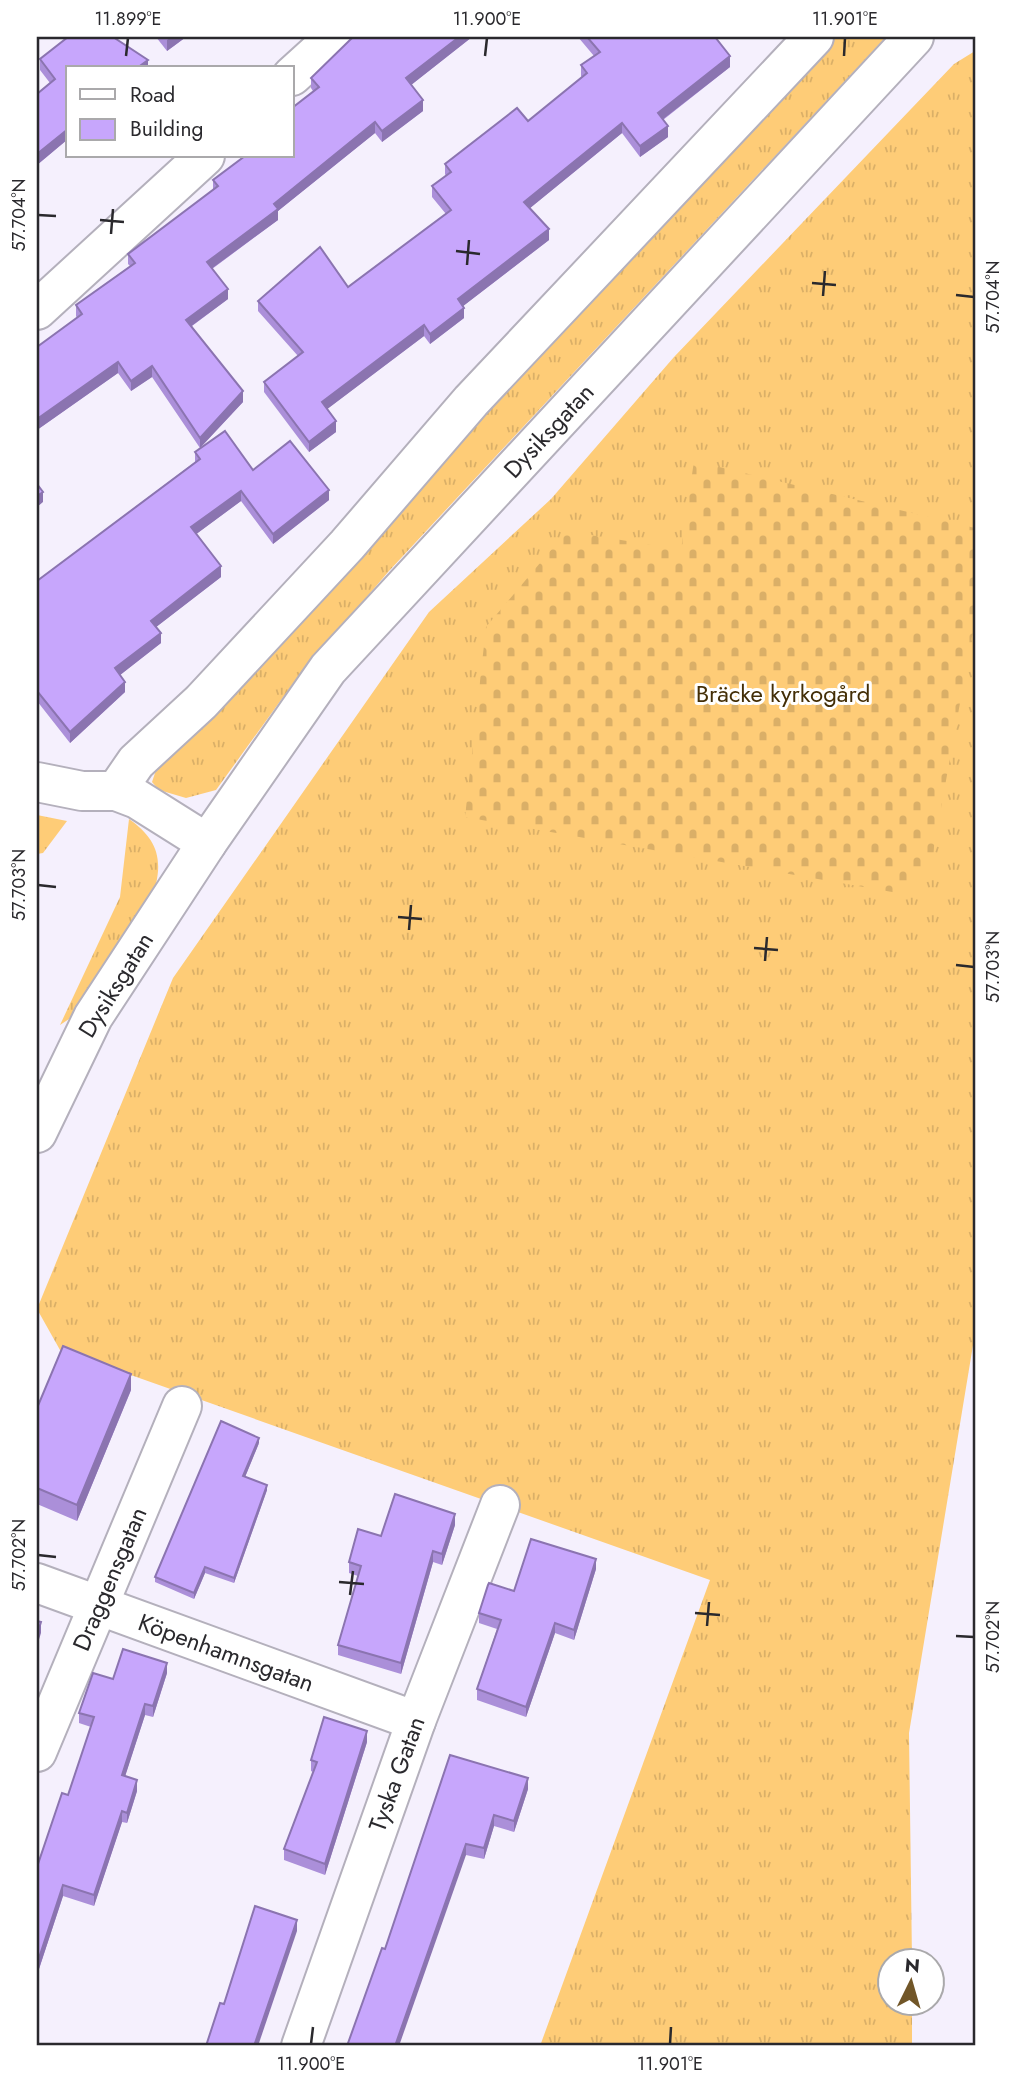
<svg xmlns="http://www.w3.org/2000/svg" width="1012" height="2083" font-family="Jost,sans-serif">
	<defs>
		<pattern id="grass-tufts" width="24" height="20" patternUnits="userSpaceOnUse" patternTransform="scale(1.75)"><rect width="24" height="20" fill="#fecc77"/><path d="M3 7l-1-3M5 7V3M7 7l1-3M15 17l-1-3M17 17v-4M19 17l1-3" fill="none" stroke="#daaf67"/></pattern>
		<pattern id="cemetery-stones" width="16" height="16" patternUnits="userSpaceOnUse" patternTransform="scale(1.75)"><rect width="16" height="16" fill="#fecc77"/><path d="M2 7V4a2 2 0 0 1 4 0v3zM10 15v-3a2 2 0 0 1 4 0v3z" fill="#daaf67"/></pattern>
	</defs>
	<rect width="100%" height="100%" fill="#f5f0fd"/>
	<!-- grass -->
	<g fill="url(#grass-tufts)">
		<path d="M 833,37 L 886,37 L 389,571 L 294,682 L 216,790 L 186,798 L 159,790 L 152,782 L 157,767 Z"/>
		<path d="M 975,51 L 975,1333 L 909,1733 L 912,1960 L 890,1960 L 890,2002 L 912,2003 L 912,2046 L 540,2046 L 710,1580 L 60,1350 L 37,1309 L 173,978 L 429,612 L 551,499 L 674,357 L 954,64 Z"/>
		<path d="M 37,815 L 67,821 L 43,853 L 37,854 Z"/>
		<path d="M 129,819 C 153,836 163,854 156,884 L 69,1019 L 60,1025 L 120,897 Z"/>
	</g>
	<!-- cemetery -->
	<path fill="url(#cemetery-stones)" d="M 694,461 L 975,528 L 975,620 L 930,869 L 898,893 L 465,817 L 486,627 L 567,531 L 681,550 Z"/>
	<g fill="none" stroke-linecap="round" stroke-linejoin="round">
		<!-- minor casing -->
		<g stroke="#b4b0bc" stroke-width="42">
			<g id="minor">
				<path d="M 292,76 L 335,37"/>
				<path d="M 37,310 L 205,156"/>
				<path d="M 37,782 L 82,791 L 116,791 L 137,799 L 207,843"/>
				<path d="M 116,791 L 136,762 L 201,702 L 347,545 L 471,401 L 814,37"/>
				<path d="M 37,1133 L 93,1017 L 207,843 L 328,669 L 914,37"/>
				<path d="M 37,1583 L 416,1721"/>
				<path d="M 37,1752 L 182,1406"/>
				<path d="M 301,2046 L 416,1721 L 500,1505"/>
			</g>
		</g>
		<!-- minor -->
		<use href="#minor" stroke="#fff" stroke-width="38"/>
	</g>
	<!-- wall -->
	<g fill="#ab8fd9">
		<path d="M 156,37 L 186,37 L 167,51 Z"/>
		<path d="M 353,37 L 472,37 L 411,85 L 423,111 L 382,142 L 375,133 L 278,211 L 278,220 L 212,269 L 228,299 L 192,326 L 243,402 L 200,448 L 152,377 L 131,391 L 118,373 L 37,430 L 37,347 L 77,318 L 76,316 L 76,305 L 130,266 L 128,264 L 128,254 L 213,190 L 213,180 L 292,156 L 313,91 L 311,88 L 311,78 Z"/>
		<path d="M 578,37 L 715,37 L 730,67 L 663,120 L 668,137 L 640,157 L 622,133 L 530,208 L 549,240 L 463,306 L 464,318 L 430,344 L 424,336 L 327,409 L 336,432 L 309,452 L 264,392 L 264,382 L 298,356 L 258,311 L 258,301 L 348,287 L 446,214 L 432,197 L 432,186 L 446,176 L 445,174 L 445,164 L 528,121 L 582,77 L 581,76 L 581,65 L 594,56 Z"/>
		<path d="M 40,59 L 148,68 L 68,68 L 68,139 L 37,165 L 37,94 L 50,83 L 40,70 Z"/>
		<path d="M 195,452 L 253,470 L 329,500 L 273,544 L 241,501 L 196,534 L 221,577 L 156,627 L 161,643 L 120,675 L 125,692 L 70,743 L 37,701 L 37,581 L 195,462 Z"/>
		<path d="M 131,1390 L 77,1521 L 37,1504 L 37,1408 Z"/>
		<path d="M 259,1443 L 245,1477 L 267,1490 L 234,1583 L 205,1573 L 194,1599 L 155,1582 L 155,1577 Z"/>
		<path d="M 455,1525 L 442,1565 L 433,1562 L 401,1674 L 338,1655 L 338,1645 L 358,1576 L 349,1573 L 349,1562 L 381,1536 Z"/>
		<path d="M 596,1569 L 574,1640 L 555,1633 L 526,1717 L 477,1700 L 477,1689 L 497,1629 L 479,1623 L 479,1613 L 514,1591 Z"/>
		<path d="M 167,1673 L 153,1717 L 145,1715 L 125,1776 L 137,1791 L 127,1823 L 122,1822 L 94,1906 L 63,1896 L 37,1975 L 68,1795 L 91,1727 L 79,1723 L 79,1713 L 113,1679 Z"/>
		<path d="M 367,1742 L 325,1875 L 284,1860 L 284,1849 L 313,1772 L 311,1771 L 311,1760 Z"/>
		<path d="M 450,1755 L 528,1789 L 514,1832 L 494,1826 L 484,1859 L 466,1855 L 385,1949 Z"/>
	</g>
	<!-- shaded-wall -->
	<g fill="#8b74b0">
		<path d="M 172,37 L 186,37 L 167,51 L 167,40 Z"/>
		<path d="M 459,37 L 472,37 L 406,89 L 406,78 Z"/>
		<path d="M 730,56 L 730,67 L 658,123 L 658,113 Z"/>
		<path d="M 148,60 L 148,68 L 137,68 Z"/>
		<path d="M 423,100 L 423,111 L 382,142 L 382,131 Z"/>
		<path d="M 375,122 L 375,133 L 278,211 L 278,220 L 207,272 L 207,262 L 274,204 Z"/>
		<path d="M 622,123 L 622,133 L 524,213 L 524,202 Z"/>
		<path d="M 668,126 L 668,137 L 640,157 L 640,146 Z"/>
		<path d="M 68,129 L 68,139 L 37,165 L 37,154 Z"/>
		<path d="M 549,229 L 549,240 L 458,310 L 458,299 Z"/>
		<path d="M 228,289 L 228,299 L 186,330 L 186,320 Z"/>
		<path d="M 464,308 L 464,318 L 430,344 L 430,334 Z"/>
		<path d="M 424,325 L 424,336 L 322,413 L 322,402 Z"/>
		<path d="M 118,362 L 118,373 L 37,430 L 37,419 Z"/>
		<path d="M 152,366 L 152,377 L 131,391 L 131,381 Z"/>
		<path d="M 243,391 L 243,402 L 200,448 L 200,438 Z"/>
		<path d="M 336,421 L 336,432 L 309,452 L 309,442 Z"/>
		<path d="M 329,490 L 329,500 L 273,544 L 273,534 Z"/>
		<path d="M 241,491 L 241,501 L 191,538 L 191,527 Z"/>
		<path d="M 43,492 L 43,502 L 37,507 L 37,496 Z"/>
		<path d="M 221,566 L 221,577 L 151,631 L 151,621 Z"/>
		<path d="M 161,633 L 161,643 L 115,679 L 115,668 Z"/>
		<path d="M 125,682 L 125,692 L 70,743 L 70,732 Z"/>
		<path d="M 131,1374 L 131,1390 L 77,1521 L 77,1505 Z"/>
		<path d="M 259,1438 L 259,1443 L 243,1482 L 243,1476 Z"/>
		<path d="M 267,1485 L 267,1490 L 234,1583 L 234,1578 Z"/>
		<path d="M 455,1514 L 455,1525 L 442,1565 L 442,1554 Z"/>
		<path d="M 433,1551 L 433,1562 L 401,1674 L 401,1663 Z"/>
		<path d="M 596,1559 L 596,1569 L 574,1640 L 574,1630 Z"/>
		<path d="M 205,1567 L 205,1573 L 194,1599 L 194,1593 Z"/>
		<path d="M 41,1622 L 41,1633 L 37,1646 L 37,1635 Z"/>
		<path d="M 555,1623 L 555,1633 L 526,1717 L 526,1707 Z"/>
		<path d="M 167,1663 L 167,1673 L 153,1717 L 153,1706 Z"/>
		<path d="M 145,1704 L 145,1715 L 122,1786 L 122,1775 Z"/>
		<path d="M 367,1731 L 367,1742 L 325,1875 L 325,1864 Z"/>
		<path d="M 528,1778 L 528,1789 L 514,1832 L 514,1821 Z"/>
		<path d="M 137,1780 L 137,1791 L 127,1823 L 127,1813 Z"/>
		<path d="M 122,1811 L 122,1822 L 94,1906 L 94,1895 Z"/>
		<path d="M 494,1815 L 494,1826 L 484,1859 L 484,1848 Z"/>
		<path d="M 466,1844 L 466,1855 L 399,2046 L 395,2046 Z"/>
		<path d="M 63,1885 L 63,1896 L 37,1975 L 37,1964 Z"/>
		<path d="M 297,1920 L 297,1931 L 258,2046 L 254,2046 Z"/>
	</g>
	<!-- building -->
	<g fill="#c7a6fc" stroke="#8b74b0" stroke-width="2">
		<path d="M 68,37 L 113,37 L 148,60 L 137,68 L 68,68 L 68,129 L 37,154 L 37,94 L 55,79 L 40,59 Z"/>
		<path d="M 353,37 L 459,37 L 406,78 L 423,100 L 382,131 L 375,122 L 274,204 L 278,209 L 207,262 L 228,289 L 186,320 L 243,391 L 200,438 L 152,366 L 131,381 L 118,362 L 37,419 L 37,347 L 82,314 L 76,305 L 135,263 L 128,254 L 218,186 L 213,180 L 245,156 L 292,156 L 292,108 L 319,87 L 311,78 Z"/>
		<path d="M 587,37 L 715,37 L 730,56 L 658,113 L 668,126 L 640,146 L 622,123 L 524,202 L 549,229 L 458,299 L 464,308 L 430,334 L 424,325 L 322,402 L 336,421 L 309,442 L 264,382 L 303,352 L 258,301 L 320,247 L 348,287 L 451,210 L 432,186 L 451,172 L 445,164 L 517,108 L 528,121 L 587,73 L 581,65 L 600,52 Z"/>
		<path d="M 225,431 L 253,470 L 290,441 L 329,490 L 273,534 L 241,491 L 191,527 L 221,566 L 151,621 L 161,633 L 115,668 L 125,682 L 70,732 L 37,691 L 37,581 L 200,459 L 195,452 Z"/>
		<path d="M 37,484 L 43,492 L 37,496 Z"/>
		<path d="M 63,1346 L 131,1374 L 77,1505 L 37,1488 L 37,1408 Z"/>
		<path d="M 221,1421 L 259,1438 L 243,1476 L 267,1485 L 234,1578 L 205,1567 L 194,1593 L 155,1577 Z"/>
		<path d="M 395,1494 L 455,1514 L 442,1554 L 433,1551 L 401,1663 L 338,1645 L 361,1566 L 349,1562 L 358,1529 L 381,1536 Z"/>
		<path d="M 531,1539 L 596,1559 L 574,1630 L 555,1623 L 526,1707 L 477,1689 L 501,1620 L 479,1613 L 488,1585 L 489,1583 L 514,1591 Z"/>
		<path d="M 37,1621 L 41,1622 L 37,1635 Z"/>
		<path d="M 123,1649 L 167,1663 L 153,1706 L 145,1704 L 122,1775 L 137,1780 L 127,1813 L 122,1811 L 94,1895 L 63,1885 L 37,1964 L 37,1867 L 62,1793 L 68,1795 L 94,1717 L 79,1713 L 93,1673 L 113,1679 Z"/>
		<path d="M 324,1717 L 367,1731 L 325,1864 L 284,1849 L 317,1762 L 311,1760 Z"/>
		<path d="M 450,1755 L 528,1778 L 514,1821 L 494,1815 L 484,1848 L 466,1844 L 395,2046 L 347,2046 L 382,1948 L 385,1949 Z"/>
		<path d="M 255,1906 L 297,1920 L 254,2046 L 206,2046 L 220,2003 L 224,2004 Z"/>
	</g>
	<!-- ticks -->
	<path fill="none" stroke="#2a292d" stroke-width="2.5" d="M 126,56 L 128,38M 485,56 L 487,38M 844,56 L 845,38M 38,215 L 56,216M 100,220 L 124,222M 111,234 L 113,209M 456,251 L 480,254M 467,265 L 469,240M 812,283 L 836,285M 956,295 L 974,297M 823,296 L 825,271M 38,885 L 56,887M 398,917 L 422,919M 409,930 L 411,905M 754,948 L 778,950M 765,961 L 767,937M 956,965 L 974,967M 38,1555 L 56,1557M 339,1582 L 364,1584M 350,1595 L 353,1571M 695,1613 L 720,1615M 707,1626 L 709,1602M 956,1636 L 974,1637M 311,2044 L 313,2027M 670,2044 L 671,2027"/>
	<g text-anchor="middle" stroke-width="6" stroke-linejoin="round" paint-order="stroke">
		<!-- street labels -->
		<g font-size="24" fill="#2a292d" stroke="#fff">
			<text transform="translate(549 431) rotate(-47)" y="8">Dysiksgatan</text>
			<text transform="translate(116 985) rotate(-58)" y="8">Dysiksgatan</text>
			<text transform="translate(110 1579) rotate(-67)" y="8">Draggensgatan</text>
			<text transform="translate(226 1653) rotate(20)" y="8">Köpenhamnsgatan</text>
			<text transform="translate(397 1774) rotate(-70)" y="8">Tyska Gatan</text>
		</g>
		<!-- park labels -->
		<g font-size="24" fill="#432e06" stroke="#fff">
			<text x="783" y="702">Bräcke kyrkogård</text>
		</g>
	</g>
	<!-- border -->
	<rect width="1012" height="2083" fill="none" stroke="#ffffff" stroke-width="77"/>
	<!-- legend -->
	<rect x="66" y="66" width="228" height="91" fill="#ffffff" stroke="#aaa9ab" stroke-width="2"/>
	<rect x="80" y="89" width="35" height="10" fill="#ffffff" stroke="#aaa9ab" stroke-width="2"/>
	<text x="130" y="102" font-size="21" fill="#2a292d">Road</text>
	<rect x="80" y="119" width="35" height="21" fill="#c7a6fc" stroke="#aaa9ab" stroke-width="2"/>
	<text x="130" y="136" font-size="21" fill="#2a292d">Building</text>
	<!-- north arrow -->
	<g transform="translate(911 1982) rotate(5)"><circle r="33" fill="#ffffff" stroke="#aaa9ab" stroke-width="2"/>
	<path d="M0-5L12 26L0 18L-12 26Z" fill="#715628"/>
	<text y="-10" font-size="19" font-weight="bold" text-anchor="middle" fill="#2a292d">N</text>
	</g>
	<rect x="38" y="38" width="936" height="2006" fill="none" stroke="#2a292d" stroke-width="2.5"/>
	<g font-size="18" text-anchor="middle" fill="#2a292d">
		<text x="128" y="25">11.899°E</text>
		<text x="487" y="25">11.900°E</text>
		<text x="845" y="25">11.901°E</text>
		<text transform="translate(19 215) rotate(-90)" y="6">57.704°N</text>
		<text transform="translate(993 297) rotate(-90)" y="6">57.704°N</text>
		<text transform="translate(19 885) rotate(-90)" y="6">57.703°N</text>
		<text transform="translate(993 967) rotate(-90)" y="6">57.703°N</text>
		<text transform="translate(19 1555) rotate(-90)" y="6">57.702°N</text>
		<text transform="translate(993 1637) rotate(-90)" y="6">57.702°N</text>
		<text x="311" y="2070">11.900°E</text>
		<text x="670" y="2070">11.901°E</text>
	</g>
</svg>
